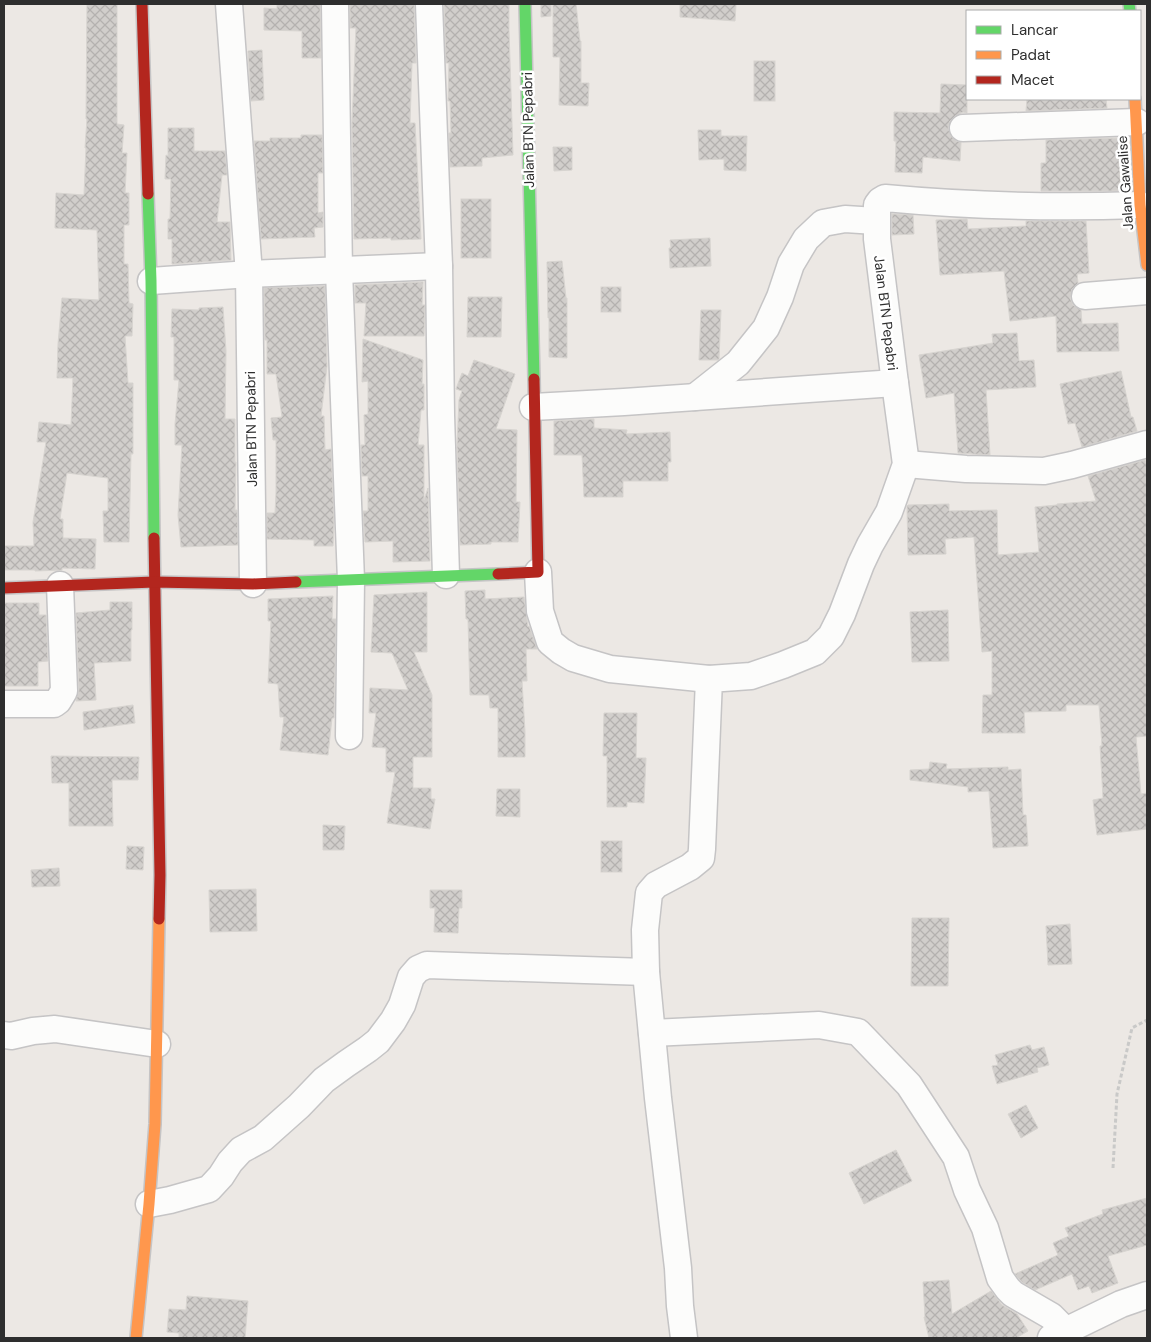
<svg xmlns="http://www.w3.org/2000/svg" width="1151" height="1342" font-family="'DM Sans',sans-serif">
	<defs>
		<pattern id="building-cross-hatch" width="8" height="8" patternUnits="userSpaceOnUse" patternTransform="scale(1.25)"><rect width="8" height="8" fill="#d1cecb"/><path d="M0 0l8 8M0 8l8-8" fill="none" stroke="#b4b1af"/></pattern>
	</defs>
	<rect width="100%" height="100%" fill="#ece8e4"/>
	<!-- building -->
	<g fill="url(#building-cross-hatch)" stroke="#d7d4d0">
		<path d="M 87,4 L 117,4 L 117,124 L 124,125 L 122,153 L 127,153 L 125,193 L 129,193 L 129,225 L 124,225 L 124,264 L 128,264 L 129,303 L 133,304 L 132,336 L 125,336 L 128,383 L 133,383 L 133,454 L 131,454 L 129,542 L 104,542 L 103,511 L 108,511 L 108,478 L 67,473 L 60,519 L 63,519 L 63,538 L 96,539 L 95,569 L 62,568 L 62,570 L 35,571 L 35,570 L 4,570 L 4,546 L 34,546 L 33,522 L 46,442 L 37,442 L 39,422 L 71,425 L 73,378 L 57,378 L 58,344 L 62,298 L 99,300 L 97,230 L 55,228 L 56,193 L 84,195 L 86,148 L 85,148 L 87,119 L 86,119 Z"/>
		<path d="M 277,4 L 320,4 L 321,58 L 302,58 L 302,31 L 264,30 L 264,8 L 277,9 Z"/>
		<path d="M 350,4 L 414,4 L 416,63 L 412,63 L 410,123 L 415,123 L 421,239 L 391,240 L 391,238 L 354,239 L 352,124 L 356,28 L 350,28 Z"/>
		<path d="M 444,4 L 509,4 L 509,30 L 513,155 L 482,158 L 482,166 L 450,167 L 449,133 L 451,133 L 450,101 L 448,101 L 449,63 L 446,63 Z"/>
		<path d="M 541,4 L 551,4 L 551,16 L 541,17 Z"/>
		<path d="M 553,4 L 576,4 L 580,41 L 581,41 L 581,83 L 589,83 L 588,106 L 559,105 L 560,57 L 553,57 Z"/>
		<path d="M 680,4 L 736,4 L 735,21 L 680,17 Z"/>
		<path d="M 262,50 L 264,100 L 251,101 L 248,51 Z"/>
		<rect x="754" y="61" width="21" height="40"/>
		<path d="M 941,84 L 967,85 L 967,113 L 963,112 L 955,116 L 950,121 L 948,128 L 951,136 L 956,141 L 961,142 L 960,161 L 923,157 L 922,173 L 895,172 L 896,141 L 894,141 L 894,112 L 940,113 Z"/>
		<path d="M 1027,99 L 1106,99 L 1107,108 L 1026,111 Z"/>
		<path d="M 168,128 L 194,128 L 194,151 L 225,151 L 227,175 L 222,175 L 217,222 L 230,222 L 231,260 L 172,264 L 172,239 L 168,239 L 168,219 L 170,219 L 171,179 L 165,179 L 166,155 L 168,156 Z"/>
		<path d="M 698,130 L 721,130 L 721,136 L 747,136 L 746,171 L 724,170 L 724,159 L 699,160 Z"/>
		<path d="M 301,135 L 322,135 L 323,173 L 318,173 L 318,213 L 323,212 L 323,227 L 314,228 L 315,237 L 261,239 L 254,141 L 270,141 L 270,138 L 301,138 Z"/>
		<path d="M 1121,138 L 1122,157 L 1119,157 L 1121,191 L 1041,191 L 1041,163 L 1046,163 L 1046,140 Z"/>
		<path d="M 553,147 L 572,147 L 572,170 L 554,171 Z"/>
		<rect x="461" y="199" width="30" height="59"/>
		<path d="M 892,214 L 913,215 L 914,234 L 892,235 Z"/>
		<path d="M 967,219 L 968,229 L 1026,226 L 1026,221 L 1086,221 L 1089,273 L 1077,274 L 1078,283 L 1072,289 L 1070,298 L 1073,305 L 1081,310 L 1082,324 L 1118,323 L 1119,351 L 1057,352 L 1056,316 L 1010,321 L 1004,271 L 940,275 L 936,220 Z"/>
		<path d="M 710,238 L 711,266 L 670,268 L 669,248 L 671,248 L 670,240 Z"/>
		<path d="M 562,261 L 566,298 L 567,298 L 567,358 L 549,357 L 549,318 L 548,318 L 547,262 Z"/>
		<path d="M 423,282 L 422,305 L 425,305 L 424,336 L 364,336 L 366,303 L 355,303 L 355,285 Z"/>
		<path d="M 325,286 L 327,366 L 321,416 L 324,416 L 325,450 L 331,449 L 334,520 L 333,546 L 314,546 L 314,540 L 267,539 L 267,513 L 275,513 L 276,493 L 276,440 L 273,440 L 271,418 L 282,417 L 276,374 L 267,374 L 267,340 L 265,340 L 264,288 Z"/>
		<rect x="601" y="287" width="20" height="25"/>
		<path d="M 468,297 L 502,297 L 501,337 L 467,337 Z"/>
		<path d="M 223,307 L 226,351 L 225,419 L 235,419 L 235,462 L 236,462 L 235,510 L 237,510 L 238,545 L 181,547 L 178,515 L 182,445 L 175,445 L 175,424 L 179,380 L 174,380 L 174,337 L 171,337 L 172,309 L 199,310 L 199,308 Z"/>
		<path d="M 701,310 L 721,310 L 719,359 L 718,360 L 699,360 Z"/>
		<path d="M 1017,333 L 1019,361 L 1034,360 L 1036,387 L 986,390 L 990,455 L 958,453 L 954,393 L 926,398 L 919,355 L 993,343 L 992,334 Z"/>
		<path d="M 363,339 L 423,360 L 422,384 L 424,384 L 424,410 L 421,410 L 418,445 L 424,445 L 424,500 L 428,488 L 430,561 L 393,562 L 393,541 L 365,542 L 363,511 L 368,511 L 368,476 L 362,476 L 361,445 L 365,445 L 364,415 L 368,414 L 368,381 L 362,382 Z"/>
		<path d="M 474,360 L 515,374 L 496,429 L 517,430 L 516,502 L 520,502 L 518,542 L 491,542 L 491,544 L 460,545 L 457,446 L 459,400 L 462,391 L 456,389 L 462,373 L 468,376 Z"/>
		<path d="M 1121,371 L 1131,417 L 1133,417 L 1137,431 L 1082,447 L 1075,423 L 1068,424 L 1060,384 Z"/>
		<path d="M 594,419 L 594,428 L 627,430 L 626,434 L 670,432 L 671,462 L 668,462 L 668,481 L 623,481 L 623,497 L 584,497 L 582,455 L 554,455 L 554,421 Z"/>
		<path d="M 1145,460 L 1147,467 L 1147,736 L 1136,737 L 1141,794 L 1147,793 L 1147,829 L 1097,835 L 1093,800 L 1103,798 L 1100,746 L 1102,746 L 1099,705 L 1066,705 L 1066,711 L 1024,712 L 1025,733 L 982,733 L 983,695 L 992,695 L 992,651 L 982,652 L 974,537 L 945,539 L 946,554 L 908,555 L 907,506 L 908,505 L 949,504 L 949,511 L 997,510 L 998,555 L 1039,552 L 1035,507 L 1057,505 L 1057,504 L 1096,501 L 1088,476 Z"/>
		<path d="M 485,590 L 485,599 L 524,597 L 528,627 L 529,626 L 537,649 L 526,649 L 527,681 L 522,681 L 525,732 L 525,757 L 498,757 L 498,708 L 490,708 L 489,695 L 470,695 L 468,619 L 466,619 L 465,591 Z"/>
		<path d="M 427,592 L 427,652 L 414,652 L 432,695 L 432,757 L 413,757 L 413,788 L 431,788 L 431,799 L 435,799 L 430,829 L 387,823 L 395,772 L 386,772 L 386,748 L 372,747 L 376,713 L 369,713 L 370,688 L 408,690 L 392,653 L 371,652 L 374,595 Z"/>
		<path d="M 333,596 L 332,619 L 336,619 L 334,718 L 332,718 L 328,755 L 280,750 L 284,717 L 280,717 L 278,684 L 268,683 L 271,621 L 268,621 L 268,599 Z"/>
		<path d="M 110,602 L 132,602 L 132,630 L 131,630 L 131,661 L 94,663 L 96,700 L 76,701 L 79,690 L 76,613 L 110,610 Z"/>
		<path d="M 4,603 L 39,603 L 39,615 L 46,615 L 48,661 L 38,662 L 38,686 L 4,686 Z"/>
		<path d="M 948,610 L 949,661 L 912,662 L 910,612 Z"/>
		<path d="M 133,705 L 135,723 L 84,730 L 83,712 Z"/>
		<path d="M 604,713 L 637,713 L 636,758 L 646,758 L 644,803 L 627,802 L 627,807 L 607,807 L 607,756 L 603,756 Z"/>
		<path d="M 51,756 L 139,757 L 138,780 L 112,780 L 113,826 L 69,826 L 69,783 L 52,783 Z"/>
		<path d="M 930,762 L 947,764 L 946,769 L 1008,767 L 1008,770 L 1021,769 L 1023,815 L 1026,815 L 1028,846 L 993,848 L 989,791 L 968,792 L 968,787 L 910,780 L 910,770 L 929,769 Z"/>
		<path d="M 497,789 L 520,789 L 520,817 L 496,816 Z"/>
		<path d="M 323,825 L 345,826 L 344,850 L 323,850 Z"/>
		<rect x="601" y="841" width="21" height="31"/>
		<path d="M 127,846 L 144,847 L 143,870 L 126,869 Z"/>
		<path d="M 59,868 L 60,886 L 32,887 L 31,870 Z"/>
		<path d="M 256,889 L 257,931 L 210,932 L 209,890 Z"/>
		<path d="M 430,890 L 462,890 L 462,908 L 459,908 L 458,933 L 434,932 L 435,908 L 430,908 Z"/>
		<path d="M 912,918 L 949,918 L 948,986 L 911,986 Z"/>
		<path d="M 1070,924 L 1072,964 L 1048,965 L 1046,926 Z"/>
		<path d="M 1030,1045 L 1032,1050 L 1044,1047 L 1049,1065 L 1037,1068 L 1038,1072 L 997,1084 L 992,1066 L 998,1065 L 995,1055 Z"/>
		<path d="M 1026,1105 L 1038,1128 L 1021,1138 L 1008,1114 Z"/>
		<path d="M 896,1150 L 912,1181 L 864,1204 L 849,1173 Z"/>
		<path d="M 1147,1198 L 1147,1245 L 1108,1256 L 1118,1283 L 1092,1293 L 1089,1286 L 1078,1290 L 1072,1274 L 1035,1290 L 1022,1282 L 1015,1274 L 1058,1255 L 1053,1243 L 1069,1236 L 1065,1228 L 1103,1214 L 1102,1210 Z"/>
		<path d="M 949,1280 L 952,1314 L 991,1291 L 1002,1305 L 1017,1314 L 1028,1331 L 1016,1338 L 929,1338 L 924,1317 L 925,1317 L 923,1282 Z"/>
		<path d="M 187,1296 L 248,1301 L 245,1338 L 179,1338 L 179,1333 L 167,1332 L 169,1309 L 186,1310 Z"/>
	</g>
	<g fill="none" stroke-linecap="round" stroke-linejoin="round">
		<!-- street casing -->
		<g stroke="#c5c4c5" stroke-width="29">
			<g id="street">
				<path d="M 229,4 L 249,274 L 253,584"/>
				<path d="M 335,4 L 339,271 L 351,580 L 349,736"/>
				<path d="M 429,4 L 439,266 L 441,415 L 446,575"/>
				<path d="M 963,128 L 1137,122"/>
				<path d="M 151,281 L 249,274 L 439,266"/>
				<path d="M 1085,296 L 1147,291"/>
				<path d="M 695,397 L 738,363 L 766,328 L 780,297 L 791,264 L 806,239 L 823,223 L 845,219 L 876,221"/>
				<path d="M 533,407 L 624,402 L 895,383 L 877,239 L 877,205 L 880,201 L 885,198 C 970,206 1054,208 1140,205"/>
				<path d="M 906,464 L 966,469 L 1044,471 L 1072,465 L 1147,444"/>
				<path d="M 538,572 L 540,611 L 550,642 L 561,651 L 573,658 L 610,669 L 709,679"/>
				<path d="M 4,704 L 54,704 L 58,701 L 64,691 L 60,585"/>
				<path d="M 652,1033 L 819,1025 L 858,1032 L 909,1085 L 956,1157 L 967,1190 L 985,1228 L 1000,1278 L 1008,1289 L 1013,1294 L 1051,1316 L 1066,1331 L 1069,1338"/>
				<path d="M 4,1035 L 11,1036 L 33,1031 L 55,1029 L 157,1044"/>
				<path d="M 149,1204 L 170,1200 L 209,1189 L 221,1176 L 230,1162 L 241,1150 L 263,1138 L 299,1106 L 324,1080 L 346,1064 L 368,1049 L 378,1041 L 393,1021 L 402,1005 L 411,977 L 418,969 L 427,965 L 646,972"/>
				<path d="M 684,1338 L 680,1306 L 678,1268 L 658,1098 L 646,972 L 645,930 L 649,893 L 656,885 L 690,867 L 701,858 L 702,849 L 709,679 L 751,676 L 783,665 L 815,652 L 831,636 L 842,614 L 861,564 L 870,545 L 889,512 L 906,464 L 895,383"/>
				<path d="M 1051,1338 L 1121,1304 L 1147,1295"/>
			</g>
		</g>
		<!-- fast casing -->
		<g stroke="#c5c4c5" stroke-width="14">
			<g id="fast">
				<path d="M 525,4 L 534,379"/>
				<path d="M 1129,4 L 1130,11"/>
				<path d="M 148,194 L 151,281 L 154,538"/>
				<path d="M 296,582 L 498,574"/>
			</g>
		</g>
		<!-- slow casing -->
		<g stroke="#c5c4c5" stroke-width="14">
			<g id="slow">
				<path d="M 1135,99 L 1140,205 L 1147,265"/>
				<path d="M 136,1338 L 149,1204 L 155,1124 L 159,919"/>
			</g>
		</g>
		<!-- jam casing -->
		<g stroke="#c5c4c5" stroke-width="14">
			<g id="jam">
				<path d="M 142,4 L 148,194"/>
				<path d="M 154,538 L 160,875 L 159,919"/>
				<path d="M 498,574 L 538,572 L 534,379"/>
				<path d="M 4,588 L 154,582 L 253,584 L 296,582"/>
			</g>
		</g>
		<!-- path -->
		<path stroke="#c9c9c8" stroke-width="3" stroke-dasharray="4 2.5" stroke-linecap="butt" d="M 1113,1168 L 1117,1094 L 1132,1028 L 1147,1020"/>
		<!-- street -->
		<use href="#street" stroke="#fcfcfb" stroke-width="26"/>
		<!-- fast -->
		<use href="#fast" stroke="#63d668" stroke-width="11"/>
		<!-- slow -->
		<use href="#slow" stroke="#ff974d" stroke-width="11"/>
		<!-- jam -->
		<use href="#jam" stroke="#b3261e" stroke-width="11"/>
	</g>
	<g text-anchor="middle" stroke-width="5" stroke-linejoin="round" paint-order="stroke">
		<!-- street labels -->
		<g font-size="14" fill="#2e2e2e" stroke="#fff">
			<text transform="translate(528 130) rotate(-91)" y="5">Jalan BTN Pepabri</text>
			<text transform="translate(1125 183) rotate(-94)" y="5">Jalan Gawalise</text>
			<text transform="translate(886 313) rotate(83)" y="5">Jalan BTN Pepabri</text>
			<text transform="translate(251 429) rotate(-91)" y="5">Jalan BTN Pepabri</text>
		</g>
	</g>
	<!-- border -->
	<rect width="1151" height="1342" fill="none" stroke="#2e2e2e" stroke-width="10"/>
	<!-- legend -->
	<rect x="966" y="10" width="175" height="90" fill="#ffffff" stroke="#ababab"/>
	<rect x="976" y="26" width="25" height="8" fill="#63d668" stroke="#ababab"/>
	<text x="1011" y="35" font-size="15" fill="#2e2e2e">Lancar</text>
	<rect x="976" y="51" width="25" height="8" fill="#ff974d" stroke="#ababab"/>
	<text x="1011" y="60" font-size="15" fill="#2e2e2e">Padat</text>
	<rect x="976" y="76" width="25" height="8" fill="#b3261e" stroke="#ababab"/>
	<text x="1011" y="85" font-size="15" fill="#2e2e2e">Macet</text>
</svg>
